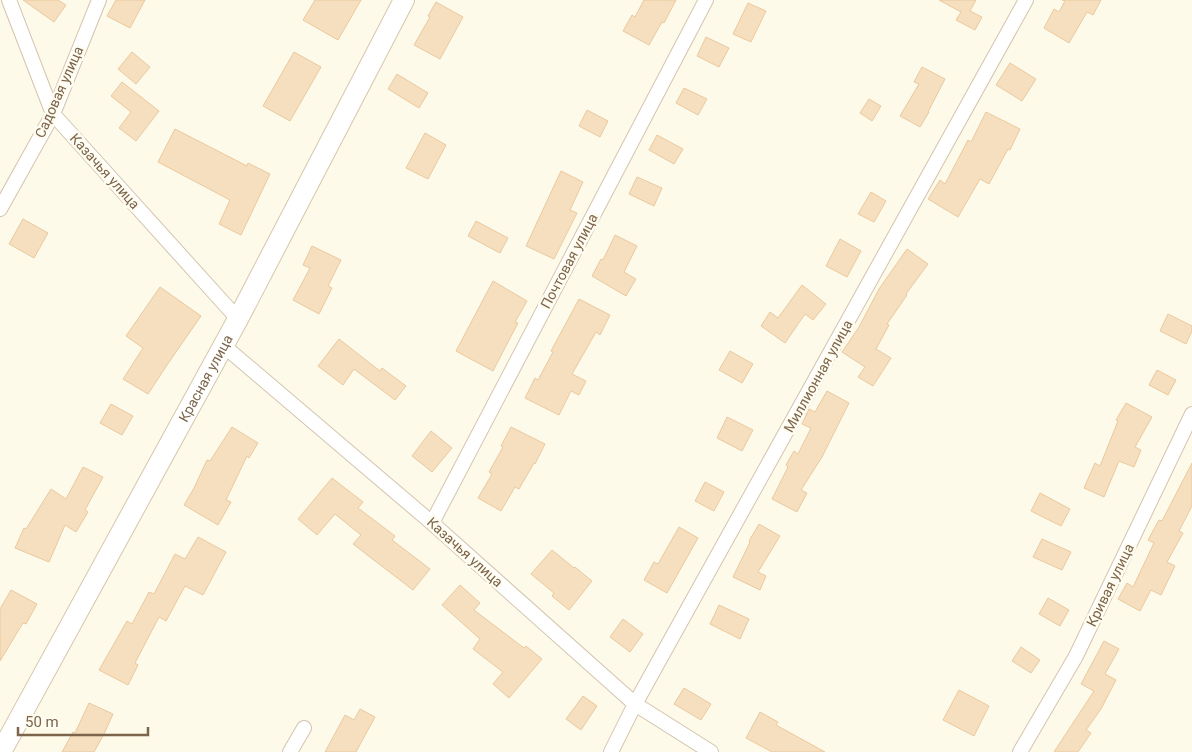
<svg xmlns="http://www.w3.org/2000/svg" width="1192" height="752" font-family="Roboto,sans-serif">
	<rect width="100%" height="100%" fill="#fefaea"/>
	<!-- building -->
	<g fill="#f6dfbf" stroke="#eac99e">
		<path d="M 23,0 L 58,0 L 66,5 L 54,22 Z"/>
		<path d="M 116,0 L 145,0 L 130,28 L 107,16 Z"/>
		<path d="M 315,0 L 361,0 L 338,40 L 303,20 Z"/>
		<path d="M 644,0 L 676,0 L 664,23 L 662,22 L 649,45 L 623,31 L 632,15 L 635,17 Z"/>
		<path d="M 939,0 L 976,0 L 970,11 L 982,17 L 975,30 L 956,20 L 961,12 Z"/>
		<path d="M 1062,0 L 1101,0 L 1093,15 L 1087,12 L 1069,43 L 1044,28 L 1054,9 L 1059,12 L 1065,1 Z"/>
		<path d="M 436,2 L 463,17 L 440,59 L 414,45 L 430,17 L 428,16 Z"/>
		<path d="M 748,3 L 766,11 L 751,42 L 733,34 Z"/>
		<path d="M 706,37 L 729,48 L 719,67 L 697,56 Z"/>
		<path d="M 132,52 L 150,67 L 136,84 L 118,69 Z"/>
		<path d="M 294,52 L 321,67 L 290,121 L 263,106 Z"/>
		<path d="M 1010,63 L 1036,79 L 1022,101 L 996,85 Z"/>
		<path d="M 922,67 L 945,79 L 928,112 L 929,112 L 920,127 L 900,116 L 919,84 L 914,82 Z"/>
		<path d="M 397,74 L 428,93 L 419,108 L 388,89 Z"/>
		<path d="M 122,82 L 159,111 L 136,141 L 119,128 L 131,112 L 111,96 Z"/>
		<path d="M 684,88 L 707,99 L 698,115 L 676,103 Z"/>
		<path d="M 869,99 L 881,106 L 872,121 L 860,113 Z"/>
		<path d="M 587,110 L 608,121 L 600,137 L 579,126 Z"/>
		<path d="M 986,112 L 1020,129 L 1010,150 L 1008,149 L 989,184 L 980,179 L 958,217 L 928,199 L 940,180 L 945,184 L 968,140 L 971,142 Z"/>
		<path d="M 175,129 L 247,166 L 248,163 L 270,174 L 241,235 L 219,224 L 230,200 L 158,162 Z"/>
		<path d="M 425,133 L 446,145 L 428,179 L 406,168 Z"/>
		<path d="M 657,135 L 683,149 L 674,164 L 649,150 Z"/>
		<path d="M 561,171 L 583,182 L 570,210 L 577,213 L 554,259 L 526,246 Z"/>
		<path d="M 637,177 L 662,188 L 654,206 L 629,194 Z"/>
		<path d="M 871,192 L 886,201 L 874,222 L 858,214 Z"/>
		<path d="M 23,219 L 48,233 L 34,258 L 9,244 Z"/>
		<path d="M 476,221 L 508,238 L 500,253 L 468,236 Z"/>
		<path d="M 615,235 L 637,246 L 624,272 L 636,279 L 626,296 L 592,276 L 601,259 L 603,260 Z"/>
		<path d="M 840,239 L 861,251 L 847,277 L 826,266 Z"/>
		<path d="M 312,246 L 341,260 L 328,286 L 332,288 L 319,314 L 293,300 L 310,268 L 303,265 Z"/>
		<path d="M 907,249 L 928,264 L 906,294 L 907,295 L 887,324 L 889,325 L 876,349 L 891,358 L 873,386 L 858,377 L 865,367 L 842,352 L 859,327 L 879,289 Z"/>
		<path d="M 493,281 L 527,301 L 515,322 L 518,323 L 493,371 L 456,351 Z"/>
		<path d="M 802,285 L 826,304 L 813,320 L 805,314 L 785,343 L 761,326 L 770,312 L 778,318 Z"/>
		<path d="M 160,287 L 201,316 L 167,365 L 148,394 L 123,379 L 143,348 L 126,336 Z"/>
		<path d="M 579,299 L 610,315 L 600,335 L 596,332 L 572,374 L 586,381 L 579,395 L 571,391 L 559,415 L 525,398 L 535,378 L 538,380 L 553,352 L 551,351 Z"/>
		<path d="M 1168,314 L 1192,326 L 1192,331 L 1186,344 L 1160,331 Z"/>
		<path d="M 339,339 L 380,371 L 382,368 L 406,386 L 395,400 L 354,369 L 343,385 L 318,366 Z"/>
		<path d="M 730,351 L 753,364 L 742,383 L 719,370 Z"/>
		<path d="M 1157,370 L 1176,380 L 1168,395 L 1149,385 Z"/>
		<path d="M 827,391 L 849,403 L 822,457 L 801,490 L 807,493 L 797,512 L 772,499 L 788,467 L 786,465 L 794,451 L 798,454 L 811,428 L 802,424 L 809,409 L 815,412 Z"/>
		<path d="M 1126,403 L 1152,417 L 1135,447 L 1141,450 L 1134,467 L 1119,461 L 1104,497 L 1084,488 L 1095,463 L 1100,466 L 1118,421 L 1116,420 Z"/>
		<path d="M 111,404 L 133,416 L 122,435 L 100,423 Z"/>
		<path d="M 727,417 L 753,430 L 742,451 L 717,438 Z"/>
		<path d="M 232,427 L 258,443 L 249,458 L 247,456 L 226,500 L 231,502 L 218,525 L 184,505 L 194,488 L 207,460 L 210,461 Z"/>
		<path d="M 511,427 L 545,444 L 535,464 L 534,463 L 519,489 L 515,487 L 501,511 L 478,498 L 492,474 L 489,472 L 503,447 L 501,446 Z"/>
		<path d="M 431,431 L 452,448 L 432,472 L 412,456 Z"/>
		<path d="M 1192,463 L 1192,506 L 1179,531 L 1183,533 L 1167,562 L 1175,566 L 1161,595 L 1151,590 L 1140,611 L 1118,599 L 1127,583 L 1133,587 L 1154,543 L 1148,540 L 1159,520 L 1162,521 Z"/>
		<path d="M 83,467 L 103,477 L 85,510 L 88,512 L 76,532 L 65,525 L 49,562 L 15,548 L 24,528 L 26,529 L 51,489 L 66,499 Z"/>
		<path d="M 332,478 L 363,502 L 358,508 L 395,536 L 392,540 L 430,569 L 413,590 L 353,544 L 361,535 L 335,514 L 317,535 L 298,519 Z"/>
		<path d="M 705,482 L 724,492 L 714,511 L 695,501 Z"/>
		<path d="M 1040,493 L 1070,509 L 1061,526 L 1031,511 Z"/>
		<path d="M 759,524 L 780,536 L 758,572 L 766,576 L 760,590 L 733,577 L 750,542 L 749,541 Z"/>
		<path d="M 679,527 L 698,538 L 667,593 L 644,580 L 654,562 L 658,564 Z"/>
		<path d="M 198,537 L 226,552 L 203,595 L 185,586 L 166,621 L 159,617 L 135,663 L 138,665 L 128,685 L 99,670 L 127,621 L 132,624 L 149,592 L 154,594 L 175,554 L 185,559 Z"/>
		<path d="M 1042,539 L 1071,552 L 1062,570 L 1033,557 Z"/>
		<path d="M 552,550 L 574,568 L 575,567 L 592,581 L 569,610 L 552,596 L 554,593 L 531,574 Z"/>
		<path d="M 460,585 L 480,603 L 474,610 L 524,648 L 526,646 L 542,659 L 509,698 L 493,684 L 503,672 L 473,649 L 480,639 L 442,605 Z"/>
		<path d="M 11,590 L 37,604 L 26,624 L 23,623 L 0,661 L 0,609 Z"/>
		<path d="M 1048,598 L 1069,610 L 1060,626 L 1039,614 Z"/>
		<path d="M 719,605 L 749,619 L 740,639 L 710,624 Z"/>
		<path d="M 623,619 L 643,634 L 630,652 L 610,637 Z"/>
		<path d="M 1104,641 L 1119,649 L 1105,674 L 1116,680 L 1101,709 L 1086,730 L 1091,733 L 1078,752 L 1054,752 L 1094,691 L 1081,684 Z"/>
		<path d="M 1021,647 L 1040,660 L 1031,673 L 1012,661 Z"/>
		<path d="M 684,688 L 711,704 L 701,720 L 674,704 Z"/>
		<path d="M 959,690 L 989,706 L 974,736 L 943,720 Z"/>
		<path d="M 583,696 L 597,706 L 581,730 L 566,719 Z"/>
		<path d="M 89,703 L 113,714 L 104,734 L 94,752 L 62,752 L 73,732 L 75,733 Z"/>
		<path d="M 360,709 L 375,717 L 356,752 L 325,752 L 345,715 L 354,720 Z"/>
		<path d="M 760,712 L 778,722 L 776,725 L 825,752 L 772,752 L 746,738 Z"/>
	</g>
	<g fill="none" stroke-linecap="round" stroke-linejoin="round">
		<!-- street casing -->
		<g stroke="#d3c4ae" stroke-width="16">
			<g id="street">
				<path d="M 9,0 L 53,114 L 238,319"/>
				<path d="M 0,209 L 53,114 L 99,0"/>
				<path d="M 224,346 L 432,523 L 635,704 L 711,752"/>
				<path d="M 432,523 L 706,0"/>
				<path d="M 290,752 L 304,728"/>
				<path d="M 611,752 L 635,704 L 1026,0"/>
				<path d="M 1020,752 L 1076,656 L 1192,414"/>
			</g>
		</g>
		<!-- secondary casing -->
		<g stroke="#d6c6ab" stroke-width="22">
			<g id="secondary">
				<path id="s1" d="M 1,752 L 238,319 L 404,0"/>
			</g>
		</g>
		<!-- street -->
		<use href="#street" stroke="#fff" stroke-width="14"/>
		<!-- secondary -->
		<use href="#secondary" stroke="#fff" stroke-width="20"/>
	</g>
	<g text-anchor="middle" stroke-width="5" stroke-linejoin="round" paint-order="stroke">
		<!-- street labels -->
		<g font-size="14" fill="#7c654a" stroke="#fffcf2">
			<text transform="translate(59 92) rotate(-66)" y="5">Садовая улица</text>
			<text transform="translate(105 171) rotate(48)" y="5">Казачья улица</text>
			<text transform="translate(569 261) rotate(-62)" y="5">Почтовая улица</text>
			<text transform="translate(818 376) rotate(-61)" y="5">Миллионная улица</text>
			<text dy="5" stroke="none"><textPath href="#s1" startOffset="426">Красная улица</textPath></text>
			<text transform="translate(465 552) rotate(42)" y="5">Казачья улица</text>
			<text transform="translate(1110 585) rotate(-64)" y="5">Кривая улица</text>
		</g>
	</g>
	<!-- scale -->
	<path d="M18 727v8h130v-8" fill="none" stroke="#7c654a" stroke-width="2.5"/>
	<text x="25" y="727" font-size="15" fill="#7c654a" stroke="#fffcf2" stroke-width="4" paint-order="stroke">50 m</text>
</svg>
